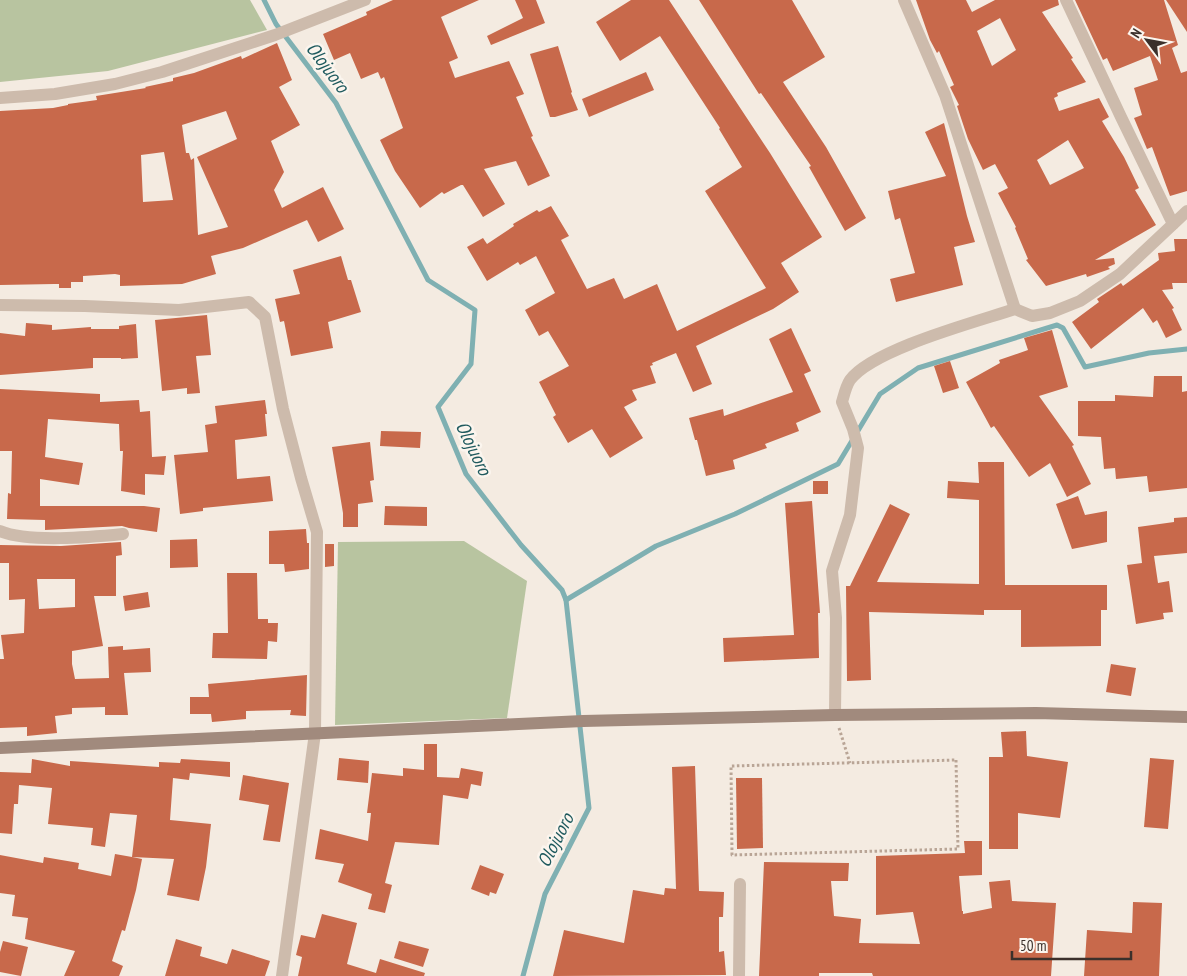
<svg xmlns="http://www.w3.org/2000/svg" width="1187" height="976" font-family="'PT Sans Narrow',sans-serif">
	<rect width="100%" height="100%" fill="#f4ebe1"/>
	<!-- green -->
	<g fill="#b8c4a0">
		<path d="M 0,0 L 250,0 L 267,30 L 108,71 L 0,82 Z"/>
		<path d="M 464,541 L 527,581 L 507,718 L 335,725 L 338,542 Z"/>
	</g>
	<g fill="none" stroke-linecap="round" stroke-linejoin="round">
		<!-- stream -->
		<g stroke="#7fb0b2" stroke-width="5">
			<path d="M 264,0 L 276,24 L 336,103 L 428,280 L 475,310 L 471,364 L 438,407 L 466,474 L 521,545 L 562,590 L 566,600 L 589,808 L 545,894 L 523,976"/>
			<path d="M 566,600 L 656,546 L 735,514 L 838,464 L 880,394 L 918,368 L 1057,325 L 1063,328 L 1085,367 L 1149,353 L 1187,349"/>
		</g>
	</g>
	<!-- building -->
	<g fill="#c8694b" fill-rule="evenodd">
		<path d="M 393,0 L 479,0 L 441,17 L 458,58 L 449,62 L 455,78 L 509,61 L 524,94 L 516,97 L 533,136 L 531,137 L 550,176 L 528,186 L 516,161 L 484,169 L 505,204 L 483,217 L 463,185 L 461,185 L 444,194 L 442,192 L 420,208 L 395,171 L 380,140 L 403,128 L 384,77 L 381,79 L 378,72 L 361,79 L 350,53 L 334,60 L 323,34 L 367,15 L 366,12 Z"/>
		<path d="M 515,0 L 536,0 L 545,23 L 491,45 L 487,36 L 523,18 Z"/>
		<path d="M 631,0 L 669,0 L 770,153 L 822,237 L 781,263 L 799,292 L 773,309 L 696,346 L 712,384 L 693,392 L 676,353 L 652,363 L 653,365 L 650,366 L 656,383 L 632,390 L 637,400 L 624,407 L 643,438 L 610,458 L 592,429 L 568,443 L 553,417 L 556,415 L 539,382 L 569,366 L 548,331 L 539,336 L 525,310 L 555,293 L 536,256 L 520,265 L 518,262 L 487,281 L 467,247 L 483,238 L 487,244 L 514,226 L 513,224 L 537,210 L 539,212 L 551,206 L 569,236 L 561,240 L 587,289 L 614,278 L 624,299 L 657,284 L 677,331 L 766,288 L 705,191 L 742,167 L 719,129 L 720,128 L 660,36 L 620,61 L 596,22 Z"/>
		<path d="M 699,0 L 792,0 L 825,57 L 783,82 L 826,147 L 866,218 L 845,231 L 809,167 L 811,166 L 761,93 L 759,94 Z"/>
		<path d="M 916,0 L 966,0 L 972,12 L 995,0 L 1058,0 L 1059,5 L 1042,12 L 1073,58 L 1071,59 L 1086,82 L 1057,93 L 1058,96 L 1054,98 L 1059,111 L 1099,98 L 1109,117 L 1102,121 L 1124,157 L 1139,188 L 1135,190 L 1156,225 L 1095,260 L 1114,258 L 1115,264 L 1108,267 L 1110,269 L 1087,277 L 1086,274 L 1046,286 L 1026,260 L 1028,259 L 1015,228 L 1016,227 L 998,193 L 1008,188 L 995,164 L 983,170 L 968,139 L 957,106 L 959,105 L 950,87 L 954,85 L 939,51 L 937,53 L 930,40 ZM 1000,18 L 1016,50 L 992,66 L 977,31 ZM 1068,140 L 1084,168 L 1050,185 L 1037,160 Z"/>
		<path d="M 1075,0 L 1164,0 L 1178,45 L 1172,48 L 1181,73 L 1187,71 L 1187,191 L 1170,196 L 1152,147 L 1147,149 L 1134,118 L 1142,115 L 1134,88 L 1158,80 L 1150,56 L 1113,71 L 1107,58 L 1103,60 Z"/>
		<path d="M 1166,0 L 1187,0 L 1187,32 Z"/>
		<path d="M 277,43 L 292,80 L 279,87 L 300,125 L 271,141 L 284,172 L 274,190 L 282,208 L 323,187 L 344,229 L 318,242 L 307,220 L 243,248 L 211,256 L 216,274 L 182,284 L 120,286 L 120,275 L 115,274 L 83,276 L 83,282 L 71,282 L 71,288 L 59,288 L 59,284 L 54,284 L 0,285 L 0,111 L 53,108 L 68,105 L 68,104 L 97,100 L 96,96 L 146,88 L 145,87 L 173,81 L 173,78 L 194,73 L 241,56 L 242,59 ZM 226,111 L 237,139 L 197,157 L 228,227 L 198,235 L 194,158 L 191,160 L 189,153 L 186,153 L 182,125 ZM 164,152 L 173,200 L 143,202 L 141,155 Z"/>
		<path d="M 558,46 L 572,92 L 571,93 L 578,110 L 555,117 L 550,117 L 530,54 Z"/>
		<path d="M 646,72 L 654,90 L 589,117 L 582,99 Z"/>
		<path d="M 944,123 L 967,216 L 975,242 L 954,247 L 963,285 L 896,302 L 890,279 L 915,273 L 900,218 L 895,220 L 888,191 L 946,176 L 925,132 Z"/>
		<path d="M 1174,239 L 1187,239 L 1187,283 L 1172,283 L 1173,289 L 1162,290 L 1174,308 L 1172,309 L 1182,330 L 1166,338 L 1157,320 L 1153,323 L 1143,308 L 1091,349 L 1072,322 L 1099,302 L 1097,299 L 1121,283 L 1123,286 L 1159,260 L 1158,253 L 1175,251 Z"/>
		<path d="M 341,256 L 348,280 L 351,280 L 361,312 L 328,322 L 333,348 L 291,356 L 284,321 L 280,322 L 275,299 L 300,294 L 293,270 Z"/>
		<path d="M 207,315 L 211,355 L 196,356 L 200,393 L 187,394 L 187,388 L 162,391 L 155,320 Z"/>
		<path d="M 26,323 L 52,325 L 52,330 L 91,327 L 91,329 L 119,329 L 119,326 L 136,324 L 138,358 L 121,359 L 121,358 L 93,358 L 93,368 L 0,375 L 0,333 L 25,336 Z"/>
		<path d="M 791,328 L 811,371 L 804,374 L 821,412 L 796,423 L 799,431 L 765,444 L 767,448 L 733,460 L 735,469 L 706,476 L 697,440 L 695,440 L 689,418 L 723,409 L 724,416 L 793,392 L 769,339 Z"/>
		<path d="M 1052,330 L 1068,387 L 1039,396 L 1074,445 L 1072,446 L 1091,484 L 1067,497 L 1050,463 L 1029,477 L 994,426 L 991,428 L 966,382 L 1000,363 L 999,360 L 1028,350 L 1024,338 Z"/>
		<path d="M 950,361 L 959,388 L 943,393 L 934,366 Z"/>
		<path d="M 1154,376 L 1182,376 L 1182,392 L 1187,391 L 1187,488 L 1149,492 L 1147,476 L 1116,479 L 1115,468 L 1104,469 L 1101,437 L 1078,436 L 1078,401 L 1115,401 L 1115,395 L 1153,397 Z"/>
		<path d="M 0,389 L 100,394 L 100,402 L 139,400 L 140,412 L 150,411 L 152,457 L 166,456 L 164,475 L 145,474 L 145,495 L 121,491 L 123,451 L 120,451 L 119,424 L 48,419 L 45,457 L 83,463 L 79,485 L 40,479 L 40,506 L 144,506 L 160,508 L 157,532 L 129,528 L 122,526 L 45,530 L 45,520 L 7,519 L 8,493 L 11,494 L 12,451 L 0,451 Z"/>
		<path d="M 265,400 L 267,414 L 265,414 L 267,436 L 235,440 L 237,479 L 270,476 L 273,501 L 203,508 L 203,511 L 180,514 L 174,455 L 208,452 L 205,425 L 217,423 L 215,406 Z"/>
		<path d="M 381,431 L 421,432 L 420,448 L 380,446 Z"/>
		<path d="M 370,442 L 374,480 L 370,481 L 373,502 L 358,504 L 358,527 L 343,527 L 343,513 L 332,447 Z"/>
		<path d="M 978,462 L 1004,462 L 1005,585 L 1107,585 L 1107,610 L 1101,610 L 1101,646 L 1021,647 L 1021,610 L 984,610 L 984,615 L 869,612 L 871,680 L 847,681 L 846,586 L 850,586 L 890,504 L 910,514 L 877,582 L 979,584 L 979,500 L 947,498 L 948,481 L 979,483 Z"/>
		<rect x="813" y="481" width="15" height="13"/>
		<path d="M 1078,496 L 1085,515 L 1107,511 L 1107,542 L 1072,549 L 1056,504 Z"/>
		<path d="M 812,501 L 820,613 L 818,613 L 819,658 L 724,662 L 723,638 L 794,635 L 785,503 Z"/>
		<path d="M 385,506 L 427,507 L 427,526 L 384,525 Z"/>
		<path d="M 1187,517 L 1187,553 L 1154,556 L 1158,583 L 1169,581 L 1173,612 L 1163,613 L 1164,619 L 1136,624 L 1127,565 L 1142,563 L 1138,527 L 1174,522 L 1174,518 Z"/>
		<path d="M 306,529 L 307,543 L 309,543 L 309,569 L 285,572 L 284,564 L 269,564 L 269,531 Z"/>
		<path d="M 197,539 L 198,567 L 170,568 L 170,540 Z"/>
		<path d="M 121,542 L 122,555 L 116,556 L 116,596 L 94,596 L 103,646 L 72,651 L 72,664 L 75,679 L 109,678 L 108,647 L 123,646 L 123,650 L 150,648 L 151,672 L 124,673 L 128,715 L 105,715 L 105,707 L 72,708 L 72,714 L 55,716 L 57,733 L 27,736 L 27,727 L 0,728 L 0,659 L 4,659 L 1,635 L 24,633 L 25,599 L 9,600 L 9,563 L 0,563 L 0,545 L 61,546 ZM 37,579 L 75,579 L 75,607 L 39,609 Z"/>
		<path d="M 325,544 L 334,544 L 334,566 L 325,567 Z"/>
		<path d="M 227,573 L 257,573 L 258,619 L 268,619 L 268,623 L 278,623 L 277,642 L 268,641 L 267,659 L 212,658 L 213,633 L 228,633 Z"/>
		<path d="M 148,592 L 150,607 L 125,611 L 123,596 Z"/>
		<path d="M 1111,664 L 1136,668 L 1131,696 L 1106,692 Z"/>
		<path d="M 307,675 L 306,716 L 290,715 L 291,710 L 246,711 L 246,719 L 212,722 L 211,714 L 190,714 L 190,697 L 209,697 L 208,684 Z"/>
		<path d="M 1026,731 L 1027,756 L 1068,762 L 1060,818 L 1018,813 L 1018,849 L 989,849 L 989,757 L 1003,757 L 1001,732 Z"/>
		<path d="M 424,744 L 437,744 L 437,777 L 459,778 L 461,768 L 483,772 L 481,786 L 471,784 L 468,799 L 443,795 L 439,845 L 395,842 L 385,883 L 392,885 L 385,913 L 368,909 L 372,894 L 338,882 L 344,864 L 315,859 L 320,829 L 368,841 L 371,813 L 367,813 L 372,773 L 403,776 L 403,768 L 424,770 Z"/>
		<path d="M 339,758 L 369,761 L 368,783 L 337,780 Z"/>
		<path d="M 1150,758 L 1174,760 L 1168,829 L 1144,827 Z"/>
		<path d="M 32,759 L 70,766 L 70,761 L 159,767 L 159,762 L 180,763 L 181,759 L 230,762 L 230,777 L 190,773 L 189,780 L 173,778 L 170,820 L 211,824 L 206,867 L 199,901 L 167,895 L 174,859 L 132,857 L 142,859 L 136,890 L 125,931 L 122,930 L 112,961 L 123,966 L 119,976 L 64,976 L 75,951 L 25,939 L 28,918 L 12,916 L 15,895 L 0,893 L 0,855 L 43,863 L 44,857 L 79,863 L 78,869 L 111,876 L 115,854 L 132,857 L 137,815 L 110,813 L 105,847 L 91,845 L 93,828 L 48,824 L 52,788 L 19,785 L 18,804 L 14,804 L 12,834 L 0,833 L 0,772 L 31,773 Z"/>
		<path d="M 695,766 L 699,891 L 724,892 L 723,917 L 719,917 L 719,952 L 724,951 L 726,975 L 553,976 L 564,930 L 624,943 L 633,890 L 664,895 L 665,888 L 676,889 L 672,767 Z"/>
		<path d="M 243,775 L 289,783 L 280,842 L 263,840 L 269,805 L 239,800 Z"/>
		<path d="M 736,778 L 762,778 L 763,848 L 737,849 Z"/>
		<path d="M 964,841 L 982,841 L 982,875 L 959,876 L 962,911 L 963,911 L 963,914 L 992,908 L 989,882 L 1010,880 L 1012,901 L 1056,903 L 1051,976 L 873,976 L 872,973 L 819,973 L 819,976 L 759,976 L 764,862 L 849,863 L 848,881 L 831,881 L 834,916 L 861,919 L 859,943 L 920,944 L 913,912 L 876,915 L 876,856 L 965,853 Z"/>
		<path d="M 480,865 L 504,874 L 496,894 L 490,892 L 489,896 L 471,889 Z"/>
		<path d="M 1133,902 L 1162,903 L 1159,976 L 1084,976 L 1087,930 L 1132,933 Z"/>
		<path d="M 322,914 L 357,923 L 347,964 L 376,973 L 380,959 L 425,973 L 424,976 L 298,976 L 302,957 L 296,955 L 301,935 L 315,938 Z"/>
		<path d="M 176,939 L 202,947 L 200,956 L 227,964 L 232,949 L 270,961 L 265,976 L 165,976 Z"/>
		<path d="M 3,941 L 28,947 L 21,976 L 0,972 L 0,952 Z"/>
		<path d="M 399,941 L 429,949 L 423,967 L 394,958 Z"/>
	</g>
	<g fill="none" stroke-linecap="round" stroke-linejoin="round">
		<!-- path -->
		<g stroke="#b9a596" stroke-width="3" stroke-dasharray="2.5 2.5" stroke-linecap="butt">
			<path d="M 839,728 L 850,763"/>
			<path d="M 956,760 L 958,849 L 732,855 L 731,766 Z"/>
		</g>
		<!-- street -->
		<g stroke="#cdbbac" stroke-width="12">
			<path d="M 904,0 L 945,95 L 1015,309"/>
			<path d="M 1066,0 L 1121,117 L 1173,224"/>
			<path d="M 0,98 L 55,94 L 115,84 L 162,72 L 275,35 L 365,0"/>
			<path d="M 0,305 L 85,306 L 179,310 L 249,302 L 265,317 L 283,409 L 301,478 L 317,532 L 315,733 L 282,976"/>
			<path d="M 0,531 C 28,543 92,537 123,534"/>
			<path d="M 835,715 L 836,618 L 832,571 L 850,515 L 858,448 L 853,429 L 842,402 C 844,395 846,386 850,380 C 873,349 976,322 1015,309 L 1032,316 L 1050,313 L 1080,301 L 1120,274 L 1187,211"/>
			<path d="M 739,976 L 740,884"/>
		</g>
		<!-- secondary -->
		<path stroke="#a18a7d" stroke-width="12" d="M 0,748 L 583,721 L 835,715 L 1036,713 L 1187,717"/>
	</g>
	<g text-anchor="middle" stroke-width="5" stroke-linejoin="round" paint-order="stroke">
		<!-- water labels -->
		<g font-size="19" font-style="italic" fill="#1f5a5e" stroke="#fbf5ee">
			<text transform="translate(328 67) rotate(53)" y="7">Olojuoro</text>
			<text transform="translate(474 448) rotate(64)" y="7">Olojuoro</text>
			<text transform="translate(555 840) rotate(-63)" y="7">Olojuoro</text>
		</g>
	</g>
	<!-- north arrow -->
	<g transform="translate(1147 40) rotate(302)" stroke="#fbf5ee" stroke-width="4" paint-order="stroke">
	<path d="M0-4L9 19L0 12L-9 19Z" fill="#3b302b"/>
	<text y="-8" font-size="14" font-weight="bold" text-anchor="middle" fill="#3b302b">N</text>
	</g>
	<!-- scale -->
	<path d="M1012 951v8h119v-8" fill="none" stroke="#3b302b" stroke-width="2.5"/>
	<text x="1020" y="951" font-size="15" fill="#3b302b" stroke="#fbf5ee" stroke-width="4" paint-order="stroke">50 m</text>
</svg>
